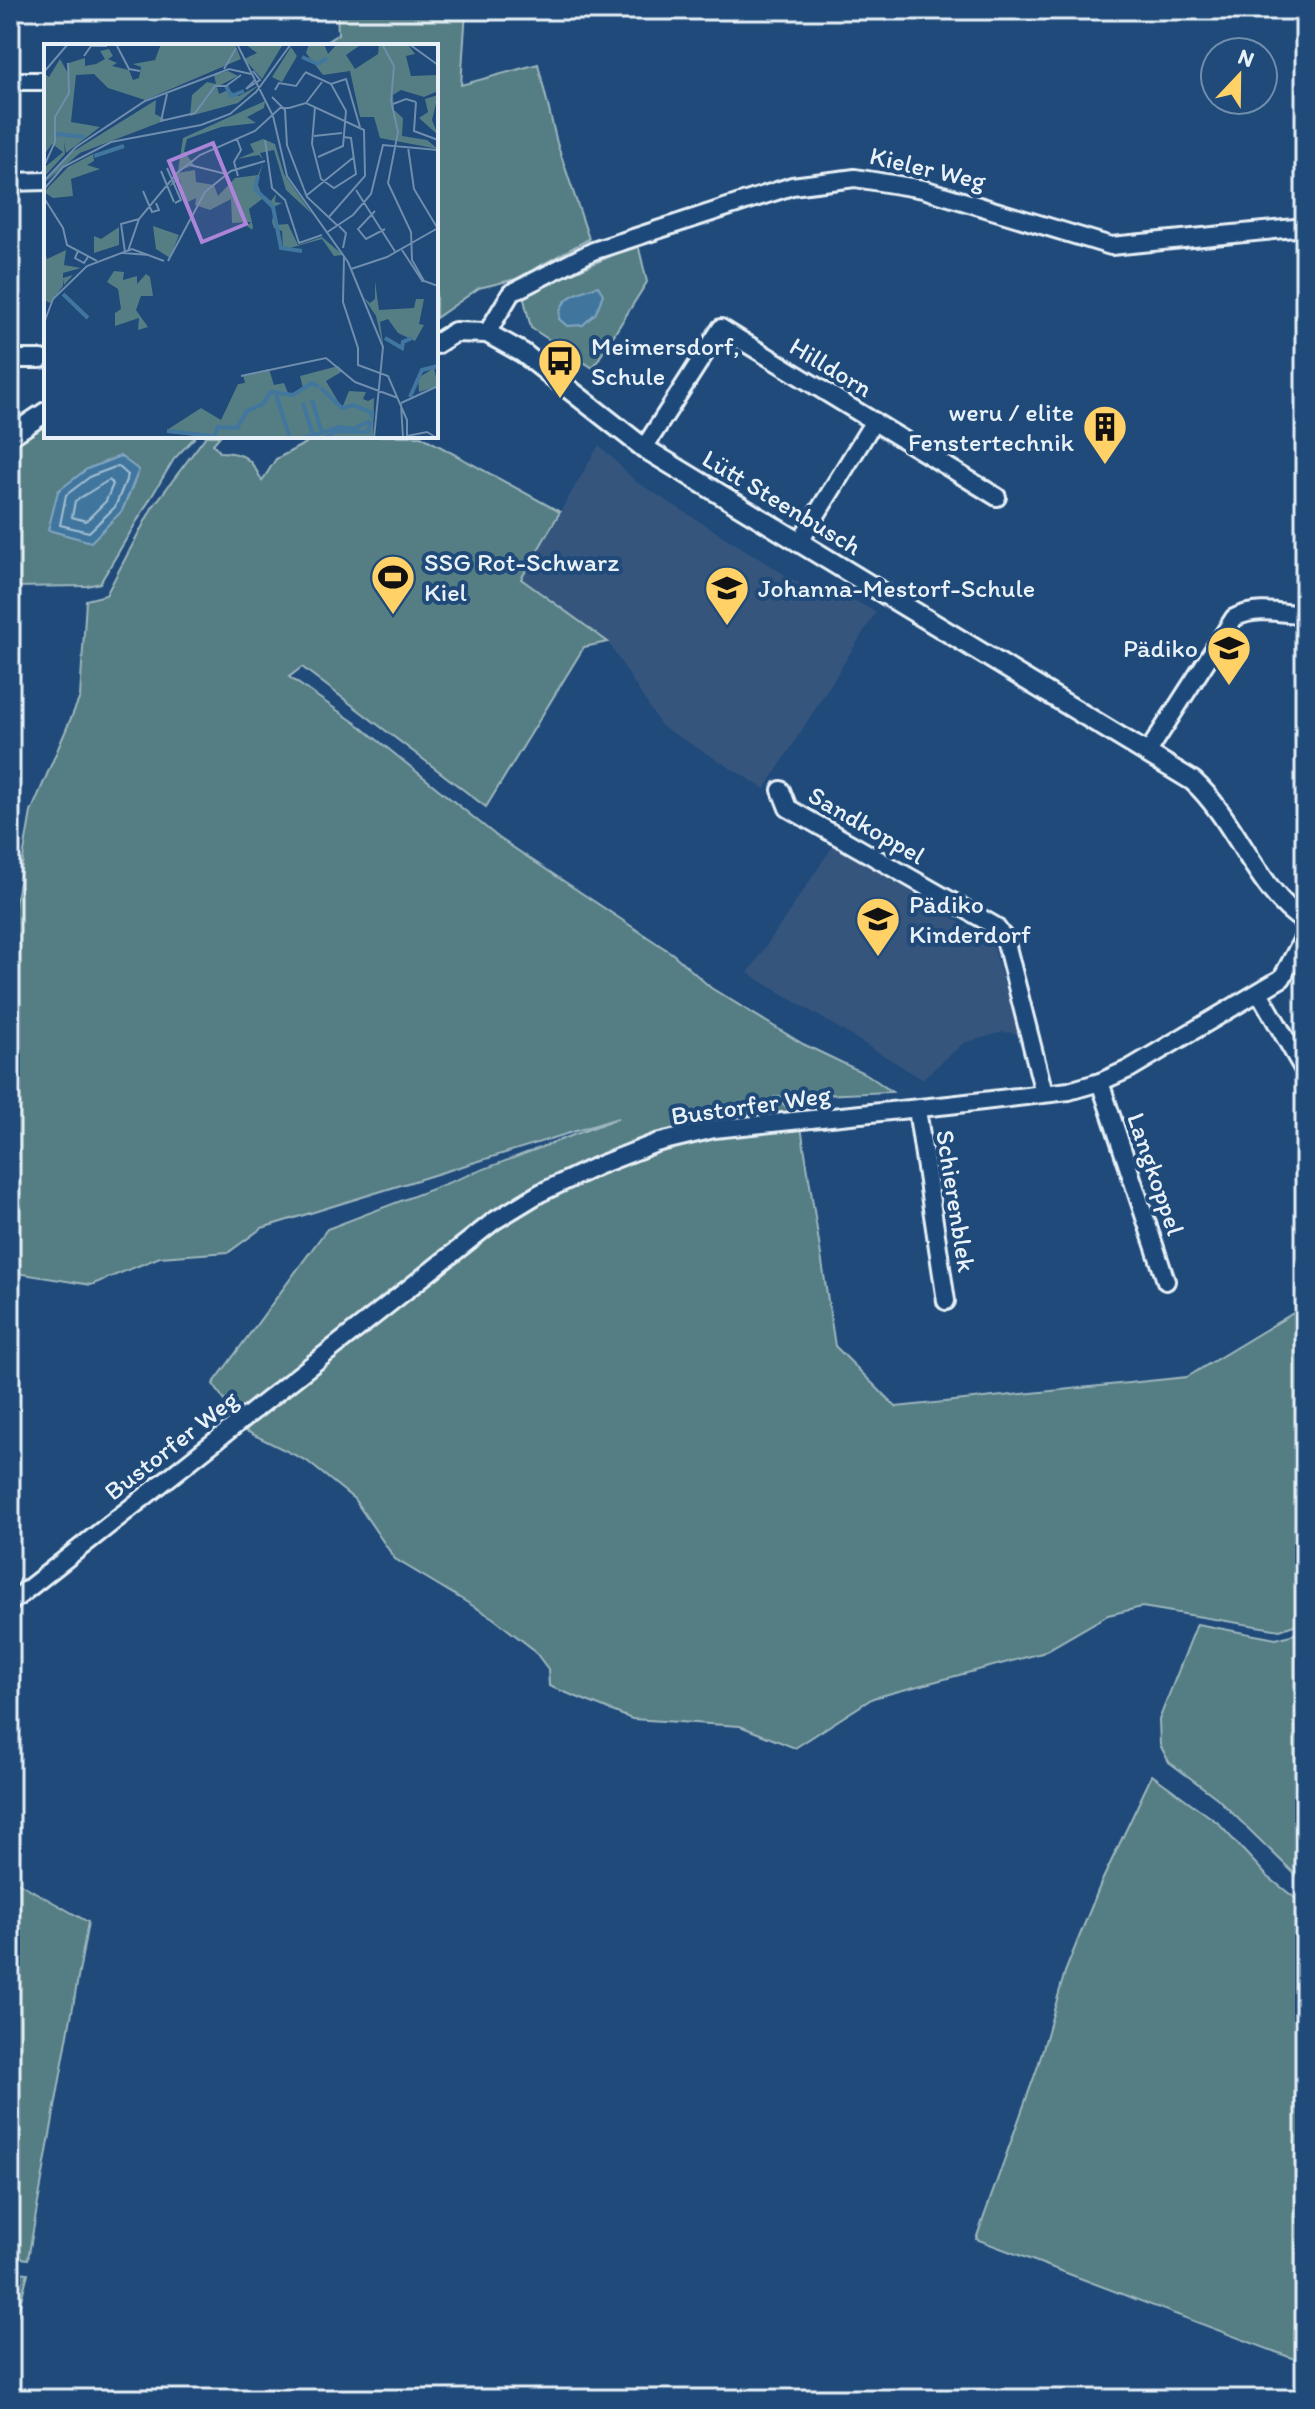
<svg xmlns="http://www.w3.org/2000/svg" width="1315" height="2409" font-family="Itim,sans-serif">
	<rect width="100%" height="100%" fill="#1f4a7a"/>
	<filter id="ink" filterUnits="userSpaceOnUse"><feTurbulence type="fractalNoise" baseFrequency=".0125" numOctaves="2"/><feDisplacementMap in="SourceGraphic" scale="16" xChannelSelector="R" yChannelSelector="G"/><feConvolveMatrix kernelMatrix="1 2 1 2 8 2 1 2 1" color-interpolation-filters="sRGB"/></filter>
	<g filter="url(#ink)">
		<!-- built -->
		<g fill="#34557d">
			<path d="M 599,445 L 635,481 L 800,584 L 831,588 L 876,612 L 765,789 L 661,726 L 608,642 L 521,579 Z"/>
			<path d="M 835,843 L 992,943 L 1019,1034 L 1003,1032 L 964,1043 L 922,1079 L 748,973 Z"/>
		</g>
		<!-- green -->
		<g fill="#557d84" stroke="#9eb7be" stroke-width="2">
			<path d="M 337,10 L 466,10 L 461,85 L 538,64 L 557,143 L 589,239 L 516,279 L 479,288 L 436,318 L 436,46 L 320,46 L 338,34 Z"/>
			<path d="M 638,244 L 647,282 L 593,368 L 531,328 L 523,295 Z"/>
			<path d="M 46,422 L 46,436 L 196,436 L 174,459 L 100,583 L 87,586 L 10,587 L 10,450 Z"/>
			<path d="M 206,436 L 220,436 L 213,444 L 220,452 C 245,452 252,460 262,481 L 276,459 L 306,443 L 302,436 L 421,436 L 560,512 L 521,579 L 608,642 L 584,647 L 486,807 L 302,667 L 289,677 L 360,726 L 499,838 L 673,954 L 711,988 L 803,1044 L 868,1075 L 892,1092 L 776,1097 L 800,1120 L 835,1346 L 896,1407 L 1187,1377 L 1305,1306 L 1305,1621 L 1280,1630 L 1142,1607 L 1108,1615 L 1042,1653 L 873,1698 L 795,1748 L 740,1726 L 632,1719 L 549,1686 L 548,1669 L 533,1649 L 493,1618 L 395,1559 L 354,1499 L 307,1461 L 246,1431 L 213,1384 L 327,1229 L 618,1118 L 262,1228 L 229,1252 L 160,1257 L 91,1285 L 10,1272 L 10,934 L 31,812 L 80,697 L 86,600 L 106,595 L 152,508 Z"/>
			<path d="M 1197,1624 L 1276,1639 L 1305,1631 L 1305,1884 L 1217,1798 L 1169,1762 L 1160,1745 L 1159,1720 Z"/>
			<path d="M 1152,1775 L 1217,1822 L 1267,1876 L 1305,1906 L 1305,2363 L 976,2239 L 1038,2066 L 1065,1972 L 1101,1883 Z"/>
			<path d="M 10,1878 L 88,1922 L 28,2259 L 10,2256 Z"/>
			<path d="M 10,2271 L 28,2273 L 10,2343 Z"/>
		</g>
		<!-- water -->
		<g fill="#41769e" stroke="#84a7c2" stroke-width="2">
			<path d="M 598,286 L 603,294 L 596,313 L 583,325 L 567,326 L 559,319 C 559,296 580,292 598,286 Z"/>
			<path d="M 120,456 L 139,470 L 122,511 L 91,542 L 48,530 L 58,491 L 87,469 Z"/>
		</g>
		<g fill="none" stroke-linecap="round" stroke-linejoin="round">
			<!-- shore -->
			<g stroke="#a5c0d4" stroke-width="2">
				<path d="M 118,466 L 128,475 L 115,507 L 89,532 L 60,525 L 66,495 L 91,476 Z"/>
				<path d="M 109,480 L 113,484 L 106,501 L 86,521 L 72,517 L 75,501 Z"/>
			</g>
			<!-- minor casing -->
			<g stroke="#e8f1f8" stroke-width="22">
				<g id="minor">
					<path d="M 10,81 L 46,81"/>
					<path d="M 10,182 L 46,181"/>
					<path d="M 487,333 L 511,293 L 593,251 L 792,186 L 855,178 L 923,189 L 1111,246 L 1305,227"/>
					<path d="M 10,359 L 41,359"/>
					<path d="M 644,448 L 721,328 L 997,497"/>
					<path d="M 799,543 L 874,421"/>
					<path d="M 1148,752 L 1234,618 C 1256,606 1281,613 1305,615"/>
					<path d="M 781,790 L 788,808 L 995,926 L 1005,939 L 1044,1093"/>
					<path d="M 1260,994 L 1305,1072"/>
					<path d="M 1100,1082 L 1166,1281"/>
					<path d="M 917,1109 L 946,1301"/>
					<path d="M 10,1603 L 494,1221 L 540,1193 L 597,1166 L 656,1143 L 714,1129 L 949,1105 L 1069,1091 L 1100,1082 L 1129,1069 L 1282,978 L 1305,935"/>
				</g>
			</g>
			<!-- tertiary casing -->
			<g stroke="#e8f1f8" stroke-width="24">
				<g id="tertiary">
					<path d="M 436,344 L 455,332 L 487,333 L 523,353 L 644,448 L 1193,781 C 1236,820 1259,894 1305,921"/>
					<path d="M 10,436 L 46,412"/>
				</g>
			</g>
			<!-- minor -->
			<use href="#minor" stroke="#1f4a7a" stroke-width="16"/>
			<!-- tertiary -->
			<use href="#tertiary" stroke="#1f4a7a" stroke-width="18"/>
		</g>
	</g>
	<!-- icons -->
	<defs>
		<g id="bus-pin" transform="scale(2.3)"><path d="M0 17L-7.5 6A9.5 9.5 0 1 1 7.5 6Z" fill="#ffd166" stroke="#1f4a7a"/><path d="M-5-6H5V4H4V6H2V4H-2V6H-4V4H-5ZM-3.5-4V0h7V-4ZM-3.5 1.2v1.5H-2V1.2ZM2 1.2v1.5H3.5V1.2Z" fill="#111"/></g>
		<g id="building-pin" transform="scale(2.3)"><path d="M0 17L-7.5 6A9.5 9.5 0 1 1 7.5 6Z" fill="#ffd166" stroke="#1f4a7a"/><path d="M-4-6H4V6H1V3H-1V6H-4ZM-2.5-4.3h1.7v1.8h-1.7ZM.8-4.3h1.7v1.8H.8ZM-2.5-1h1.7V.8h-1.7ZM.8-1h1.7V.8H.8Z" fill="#111"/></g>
		<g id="stadium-pin" transform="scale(2.3)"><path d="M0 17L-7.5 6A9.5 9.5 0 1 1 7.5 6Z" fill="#ffd166" stroke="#1f4a7a"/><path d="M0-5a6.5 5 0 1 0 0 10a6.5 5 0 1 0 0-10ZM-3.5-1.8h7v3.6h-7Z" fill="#111"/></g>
		<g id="school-pin" transform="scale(2.3)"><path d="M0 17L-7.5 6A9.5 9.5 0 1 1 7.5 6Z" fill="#ffd166" stroke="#1f4a7a"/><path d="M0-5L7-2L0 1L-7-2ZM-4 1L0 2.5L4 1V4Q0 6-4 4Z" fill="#111"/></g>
	</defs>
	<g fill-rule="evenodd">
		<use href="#bus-pin" x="560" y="361"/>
		<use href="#building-pin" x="1105" y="427"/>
		<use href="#stadium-pin" x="393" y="577"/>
		<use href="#school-pin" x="727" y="588"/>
		<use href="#school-pin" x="1229" y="648"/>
		<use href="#school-pin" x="878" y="919"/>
	</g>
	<g text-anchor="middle" stroke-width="8" stroke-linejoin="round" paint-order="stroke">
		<!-- street labels -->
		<g font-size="26" fill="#e8f1f8" stroke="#1f4a7a">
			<text transform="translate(928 168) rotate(13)" y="9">Kieler Weg</text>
			<text transform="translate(831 367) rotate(31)" y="9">Hilldorn</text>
			<text transform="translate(782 502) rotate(31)" y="9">Lütt Steenbusch</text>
			<text transform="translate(867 825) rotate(30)" y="9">Sandkoppel</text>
			<text transform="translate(751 1105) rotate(-8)" y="9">Bustorfer Weg</text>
			<text transform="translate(1156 1174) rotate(71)" y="9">Langkoppel</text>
			<text transform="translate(956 1201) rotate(81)" y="9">Schierenblek</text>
			<text transform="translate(171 1445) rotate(-38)" y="9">Bustorfer Weg</text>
		</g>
		<!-- poi labels -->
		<g font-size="26" fill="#e8f1f8" stroke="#1f4a7a" text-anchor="start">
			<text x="591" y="355">Meimersdorf,<tspan x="591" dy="30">Schule</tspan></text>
			<text x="1074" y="421" text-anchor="end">weru / elite<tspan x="1074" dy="30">Fenstertechnik</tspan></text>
			<text x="424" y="571">SSG Rot-Schwarz<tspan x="424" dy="30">Kiel</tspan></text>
			<text x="758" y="597">Johanna-Mestorf-Schule</text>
			<text x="1198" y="657" text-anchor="end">Pädiko</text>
			<text x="909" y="913">Pädiko<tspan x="909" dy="30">Kinderdorf</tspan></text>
		</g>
	</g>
	<!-- overview -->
	<g transform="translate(44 44)">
		<rect width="394" height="394" fill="#1f4a7a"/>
		<path d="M 117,0 L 191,0 L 197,15 L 101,56 L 64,44 L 50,30 L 32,31 L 27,78 L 56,83 L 22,109 L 20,97 L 21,110 L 1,132 L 0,124 L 19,108 L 8,100 L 0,111 L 0,29 L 5,33 L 16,15 L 25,31 L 25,19 L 41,14 L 41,22 L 52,20 L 61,15 L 56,7 L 65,5 L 69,12 L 64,15 L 73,19 L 68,22 L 85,26 L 89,36 L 95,34 L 97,23 L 89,20 L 111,16 ZM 201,0 L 239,0 L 218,35 L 200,15 L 213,9 ZM 265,0 L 280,0 L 284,10 L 293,0 L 318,0 L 302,11 L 311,25 L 334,10 L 335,0 L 365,2 L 371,10 L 362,12 L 367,32 L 393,31 L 394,47 L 380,53 L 357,46 L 349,51 L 350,66 L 359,74 L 358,92 L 383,96 L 394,105 L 336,94 L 330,73 L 316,73 L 306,27 L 279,31 L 262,9 ZM 247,3 L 253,12 L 238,38 L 228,33 ZM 184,27 L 194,32 L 173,43 L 175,50 L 184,46 L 195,52 L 215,41 L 194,59 L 146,72 L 148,51 L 163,38 L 172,40 L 170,31 ZM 394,51 L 388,76 L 394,91 L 375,74 L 384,68 L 381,55 ZM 112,56 L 111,70 L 122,76 L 36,109 L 0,139 L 25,110 ZM 221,57 L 220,64 L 203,73 L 212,79 L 177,83 L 143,95 L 140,107 L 150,121 L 134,127 L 139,94 ZM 219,95 L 231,100 L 240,130 L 268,170 L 242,146 L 230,106 L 216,109 L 219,116 L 215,111 L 193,115 L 210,108 L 206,100 ZM 49,110 L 50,117 L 43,121 L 56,125 L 27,135 L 29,152 L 9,154 L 0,148 L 24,123 ZM 219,119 L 213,139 L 217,149 L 227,157 L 232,150 L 231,158 L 238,159 L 230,163 L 232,169 L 231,181 L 244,180 L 254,201 L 278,193 L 299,211 L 290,212 L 278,195 L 239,206 L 238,187 L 230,184 L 228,178 L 230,165 L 218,155 L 205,165 L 209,183 L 208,186 L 203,182 L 207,178 L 188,179 L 187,155 L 166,166 L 151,161 L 152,154 L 140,160 L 136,136 L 125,143 L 133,129 L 151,126 L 152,138 L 170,141 L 174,152 L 191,134 L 214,131 ZM 109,182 L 135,191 L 126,214 L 112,205 ZM 75,183 L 75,201 L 50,209 L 50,192 L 57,195 ZM 0,206 L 3,215 L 22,206 L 20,221 L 37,224 L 19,229 L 19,234 L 29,231 L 20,241 L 19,235 L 19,242 L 6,259 L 0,256 ZM 70,227 L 80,228 L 79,236 L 93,232 L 93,240 L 102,230 L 106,233 L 109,252 L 97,252 L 92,266 L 104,283 L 94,286 L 95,274 L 71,282 L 71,269 L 77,265 L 74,245 L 63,238 ZM 331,237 L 335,266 L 370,264 L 372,255 L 380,255 L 375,280 L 380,281 L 371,297 L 354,289 L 344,275 L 336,278 L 340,307 L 332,272 L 320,254 L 326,259 L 331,255 ZM 294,322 L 299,327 L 282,337 L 298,364 L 305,347 L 322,348 L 319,355 L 324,357 L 330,354 L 329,394 L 170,394 L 123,386 L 157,364 L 177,376 L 194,340 L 201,339 L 199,331 L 225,325 L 230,341 L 240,339 L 244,349 L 251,349 L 259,344 L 256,332 ZM 390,324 L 394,342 L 375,348 L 374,334 Z" fill="#557d84"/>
		<path fill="none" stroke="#41769e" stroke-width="4" d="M 258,13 L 274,20 L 283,14M 182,42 L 187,52 L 200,47M 12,90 L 41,93M 50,112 L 80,102M 214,132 L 211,145 L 229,163 L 237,204 L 258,207M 19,250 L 44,274M 341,294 L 358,304 L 359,298 L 368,294M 277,344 L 298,364 L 310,361 L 328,369 L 328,374M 232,351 L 246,394M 366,353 L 378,326 L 394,322M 268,356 L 277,386M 259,359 L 269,391M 123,387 L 169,392M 170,394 L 174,383 L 193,384 L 203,367 L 219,360 L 227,348 L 249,351 L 268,339 L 275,343M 259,394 L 296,383 L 309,385 L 326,377M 281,394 L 292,387 L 324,388 L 327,377"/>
		<path fill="none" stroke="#6f8dac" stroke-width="2" d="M 72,0 L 85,25 L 96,27M 193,0 L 229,72M 338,0 L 350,22 L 347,57 L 354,88 L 344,139 L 367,188 L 368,216 L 380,237 L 394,242M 355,0 L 391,0M 365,0 L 394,21M 40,12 L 47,2 L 63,2M 180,25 L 192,4M 209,27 L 216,36 L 202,45 L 211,36M 0,28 L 24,0M 261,28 L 287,40 L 302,35 L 316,83M 231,46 L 235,39 L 252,42 L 261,29M 123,50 L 117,77 L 151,69 L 171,42 L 182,42 L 197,31M 228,53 L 241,66 L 243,101 L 263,153 L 294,182M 372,58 L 370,87 L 394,96M 262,59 L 278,38M 349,60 L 362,55 L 372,58M 271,63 L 268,100 L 277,135 L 290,144 L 312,130 L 307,94 L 299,93M 245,64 L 262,59 L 320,86 L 321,132 L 284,174M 229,72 L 243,132 L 304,218M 270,92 L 298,89M 193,95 L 197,106 L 190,118 L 194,132M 221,96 L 228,144 L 241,156 L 255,199 L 278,191M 364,103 L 370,145 L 394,185M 274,113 L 299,102 L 302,67 L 287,40M 146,121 L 182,130M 0,122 L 11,98 L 11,73 L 25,49 L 24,19M 123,124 L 137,156 L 131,159M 117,127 L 130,158M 0,137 L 32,103 L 101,57 L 185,25 L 207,30M 0,145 L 19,123 L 67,98 L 157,81 L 186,70 L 212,48 L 247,0M 312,146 L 352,209M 99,147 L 108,168 L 115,166 L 112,159M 263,151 L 310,113M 0,154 L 19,184 L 23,201 L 53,217M 331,167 L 314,185 L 322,195 L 341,185M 295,182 L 302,189 L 299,204M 282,189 L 309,171 L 327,150 L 339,101 L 394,106M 358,206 L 379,238M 34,207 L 31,214 L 40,219 L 44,213M 84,207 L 95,175 L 133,129 L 156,111 L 211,87 L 236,64 L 245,64M 81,208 L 77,180 L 95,175M 79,209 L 105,211M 300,213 L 299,258 L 314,304 L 314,321 L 344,332 L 363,376 L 363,394M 124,217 L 161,148 L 187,127 L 221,117M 304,218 L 339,303 L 330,394M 307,225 L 343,213 L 394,184M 0,279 L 9,255 L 43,222 L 88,205 L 120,217M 197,332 L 282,314 L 311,338 L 354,354M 357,359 L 394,342M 357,360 L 359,394M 363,392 L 383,388 L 393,394"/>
		<path fill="#ac85d9" fill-opacity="0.15" stroke="#ac85d9" stroke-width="4" d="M 169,99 L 202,180 L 158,198 L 125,117 Z"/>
		<rect width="394" height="394" fill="none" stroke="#e8f1f8" stroke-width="4"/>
	</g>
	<!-- margin -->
	<rect width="1315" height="2409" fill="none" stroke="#1f4a7a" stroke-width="40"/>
	<rect x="20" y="20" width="1275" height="2369" fill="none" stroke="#e8f1f8" stroke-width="3" filter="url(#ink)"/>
	<!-- north arrow -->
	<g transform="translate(1239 76) rotate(22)"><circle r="38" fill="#1f4a7a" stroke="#6f8dac" stroke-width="2"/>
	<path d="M0-6L14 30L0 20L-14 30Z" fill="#ffd166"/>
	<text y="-12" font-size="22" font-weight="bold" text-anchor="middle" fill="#e8f1f8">N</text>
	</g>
</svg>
